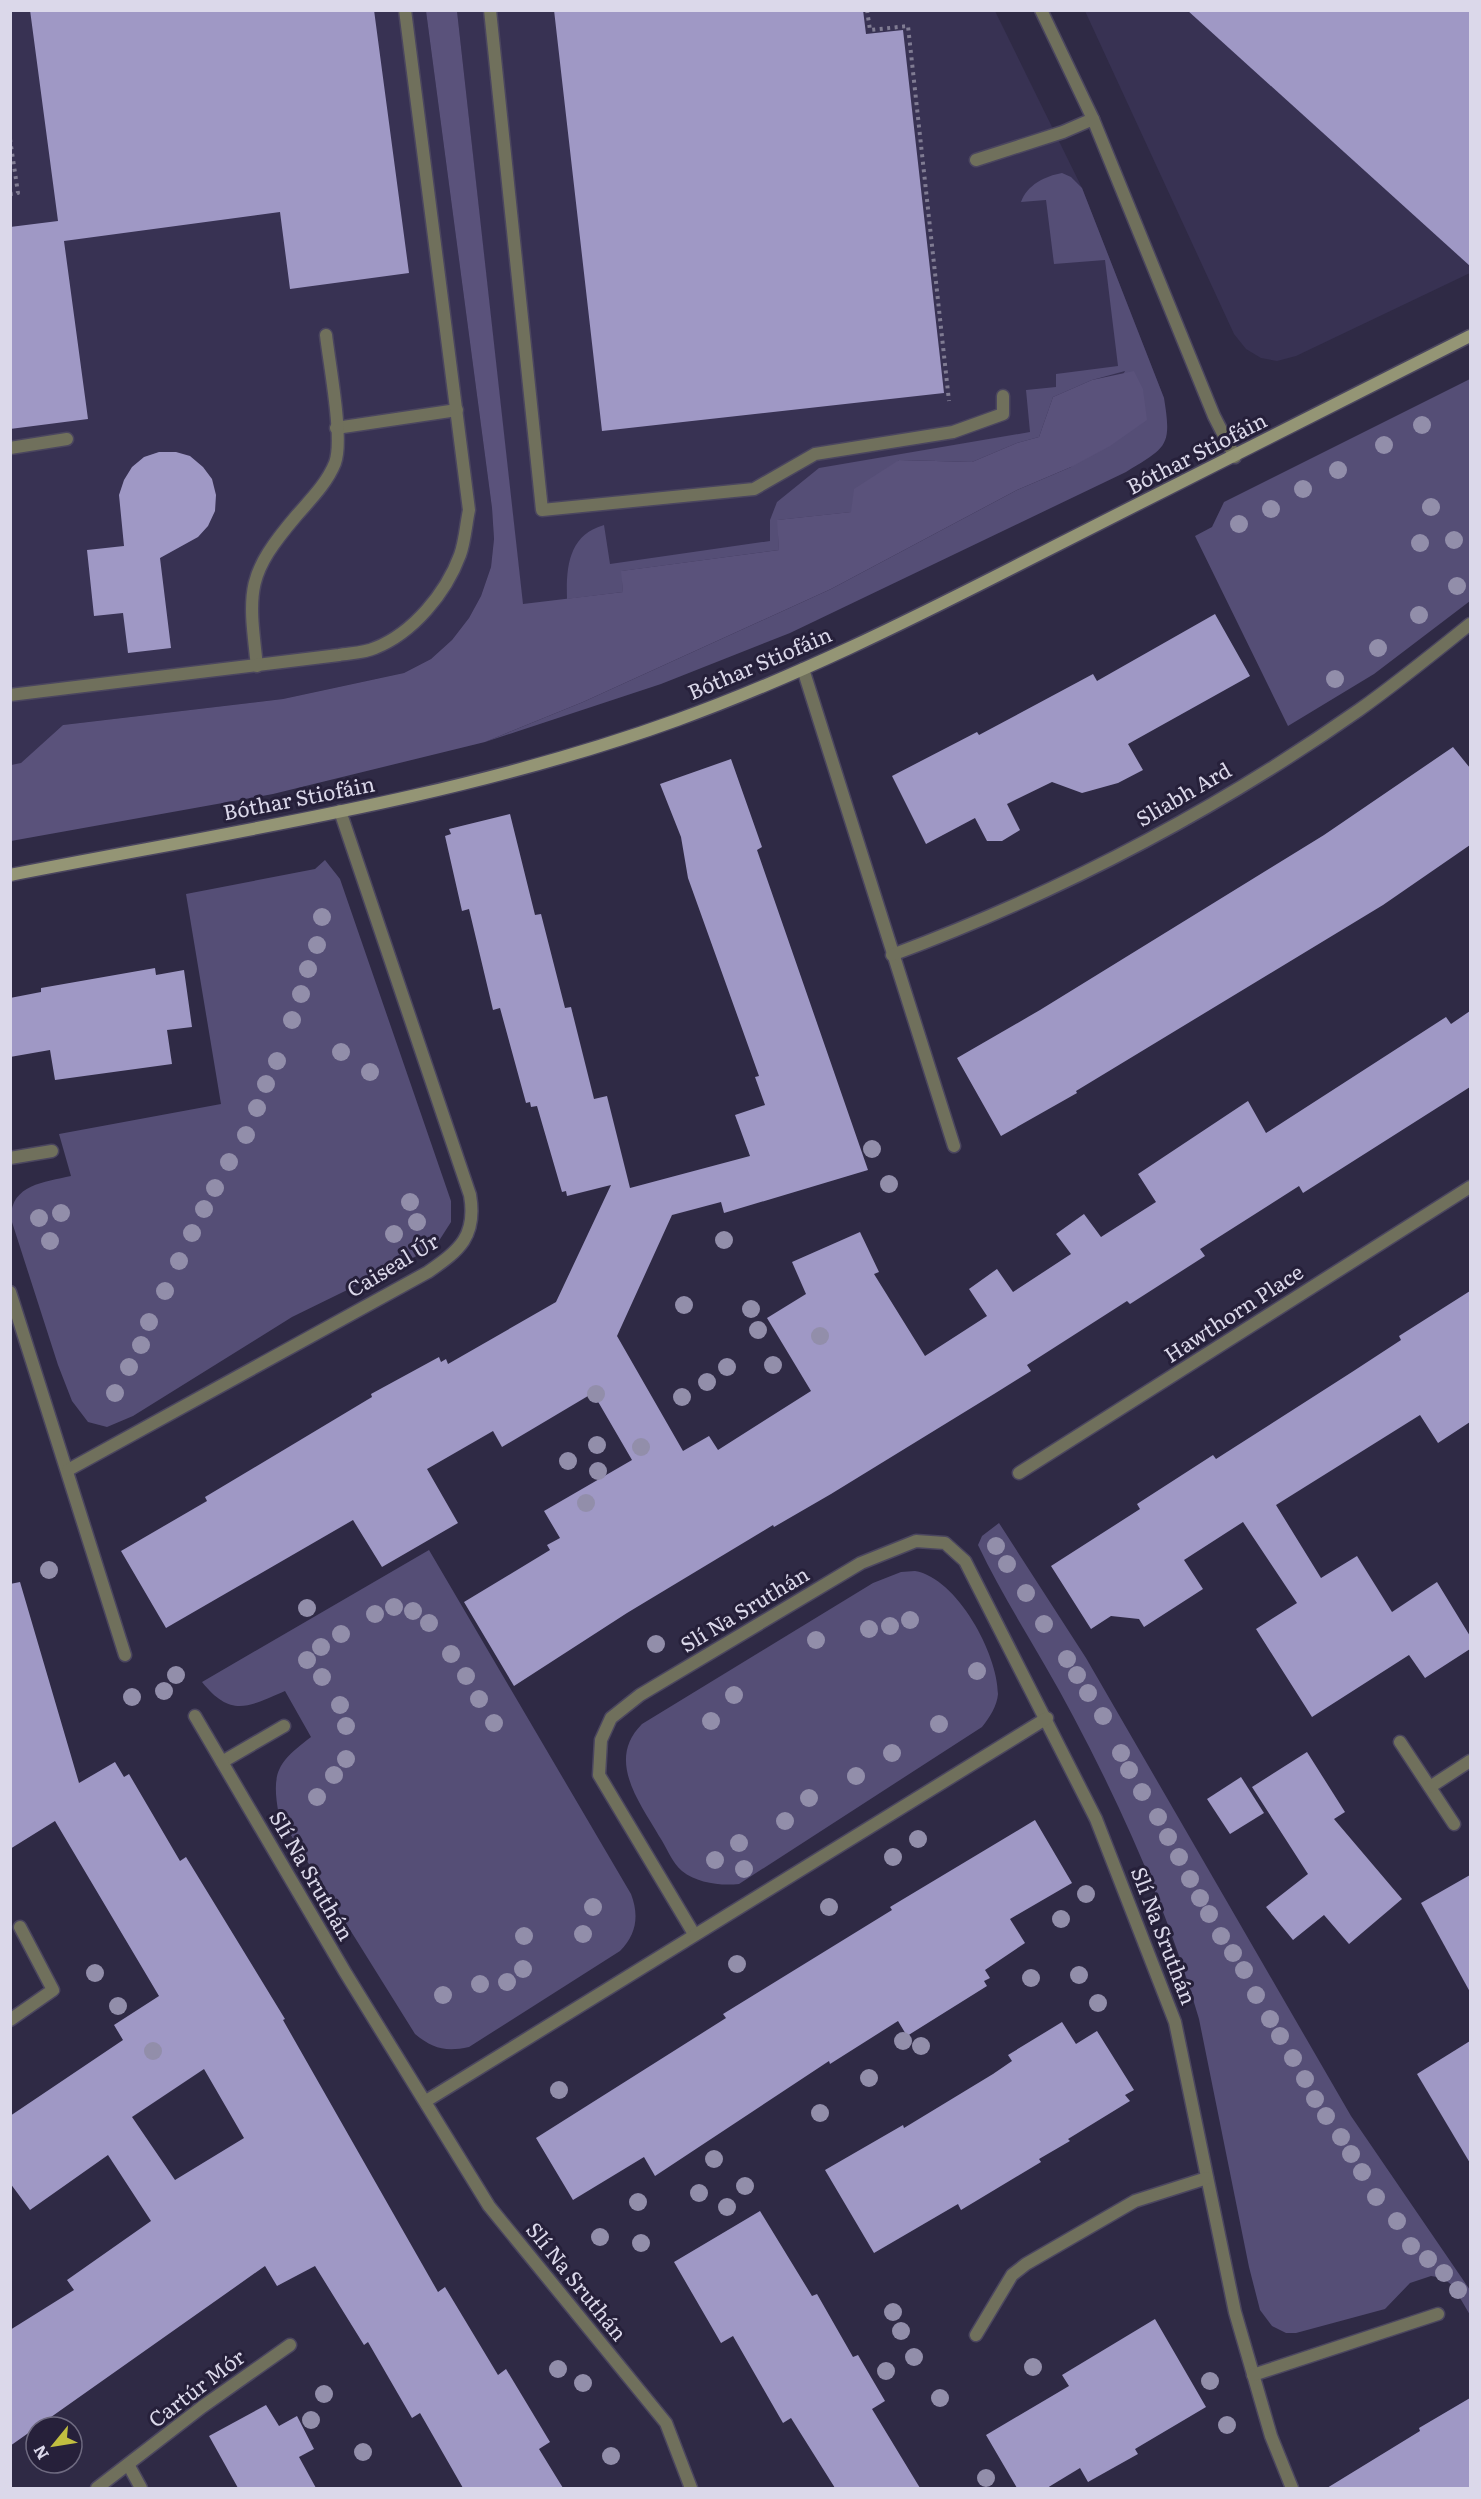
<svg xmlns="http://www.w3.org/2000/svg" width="1481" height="2499" font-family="Literata,serif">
	<rect width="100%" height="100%" fill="#2f2a45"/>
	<!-- built -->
	<g fill="#383253">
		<path d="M 10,11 L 426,11 L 492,508 L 494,539 L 491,567 L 481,596 L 469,618 L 452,640 L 431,659 L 404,673 L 283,699 L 63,725 L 21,764 L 11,765 Z"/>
		<path d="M 457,11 L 995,11 L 1082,188 L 1164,398 L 795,574 L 524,618 Z"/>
		<path d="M 1085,11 L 1470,11 L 1470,273 L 1296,356 L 1277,361 L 1261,358 L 1246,349 L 1234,334 Z"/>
	</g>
	<!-- green -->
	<g fill="#554e76">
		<path d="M 1062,173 L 1071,177 L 1082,188 L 1164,398 C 1172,447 1167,447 1126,472 L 790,633 L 661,684 L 485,742 L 583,702 L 831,589 L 1017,490 L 1071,467 L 1125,371 L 1092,380 L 1053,397 L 1039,437 L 1017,443 L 972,462 L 899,460 L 852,512 L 778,520 L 779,550 L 622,571 L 623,592 L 567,599 C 566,566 569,535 604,525 L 610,564 L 770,541 L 770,520 L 777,502 L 819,468 L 1030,432 L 1026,390 L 1056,387 L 1056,374 L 1118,366 L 1105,260 L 1054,264 L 1046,200 L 1021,202 C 1027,185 1045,176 1062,173 Z"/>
		<path d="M 1470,379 L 1470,601 L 1374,674 L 1288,726 L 1195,536 L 1212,527 L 1224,502 Z"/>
		<path d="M 325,860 L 340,879 L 451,1201 L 451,1222 L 435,1247 L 292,1317 L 133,1416 L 107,1427 L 88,1422 L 72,1401 L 58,1365 L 11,1219 C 10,1185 44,1182 71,1176 L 59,1134 L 221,1104 L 186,894 L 315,869 Z"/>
		<path d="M 999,1523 L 1086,1658 L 1351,2116 L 1470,2290 L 1470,2315 L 1453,2286 L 1443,2278 L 1431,2276 L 1410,2283 L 1385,2309 L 1296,2333 L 1286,2333 L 1272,2326 L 1260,2310 L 1249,2267 L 1199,2019 C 1169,1914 1124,1812 1073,1716 C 1043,1658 1006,1604 978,1545 L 982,1536 Z"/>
		<path d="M 429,1550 L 631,1894 C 639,1915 637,1934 620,1951 L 469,2047 C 446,2052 433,2049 415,2034 L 279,1816 C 271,1772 277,1763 311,1737 L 285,1691 C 248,1707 231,1718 202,1682 Z"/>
		<path d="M 915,1571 C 957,1578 998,1654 998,1694 C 997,1706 990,1717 982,1727 L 739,1884 C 720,1886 697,1883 682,1871 C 672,1863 666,1846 659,1836 C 639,1801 606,1760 642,1724 L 873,1583 L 901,1572 Z"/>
	</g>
	<!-- forest -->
	<path fill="#5a527b" d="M 426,11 L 457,11 L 523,604 L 623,592 L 621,571 L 779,550 L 777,520 L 851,512 L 854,489 L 899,460 L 972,462 L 1017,443 L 1039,437 L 1053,397 L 1092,380 L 1134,371 L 1143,389 L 1147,420 L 1110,446 L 1071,467 L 1017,490 L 831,589 L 583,702 L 485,742 L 273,794 L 11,841 L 11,765 L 21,763 L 63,725 L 283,699 L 404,673 L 431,659 L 452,640 L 469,618 L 481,596 L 491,567 L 494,539 L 492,508 Z"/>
	<!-- building -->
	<g fill="#9f98c5" fill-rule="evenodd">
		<path d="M 30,10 L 374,10 L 409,273 L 290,289 L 280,212 L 64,241 L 88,419 L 10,429 L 10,227 L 58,221 Z"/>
		<path d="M 554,10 L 863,10 L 866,34 L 903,30 L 944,393 L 602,431 Z"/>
		<path d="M 1187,10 L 1470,10 L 1470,266 Z"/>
		<path d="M 159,452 L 176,452 L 190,456 L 203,467 L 212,479 L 216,495 L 215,511 L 208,526 L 198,537 L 160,558 L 171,648 L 128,653 L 123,613 L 94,616 L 87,550 L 124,546 L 119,495 L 124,480 L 132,467 L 144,457 Z"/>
		<path d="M 1215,614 L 1250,676 L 1128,744 L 1143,770 L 1118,783 L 1082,793 L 1052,782 L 1007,804 L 1020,830 L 1002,841 L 987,841 L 975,818 L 926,844 L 892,776 L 977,732 L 979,735 L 1093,674 L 1097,681 Z"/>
		<path d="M 1453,747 L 1470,768 L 1470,845 L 1383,905 L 1076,1091 L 1077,1093 L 1001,1136 L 957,1058 L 1040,1010 L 1324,835 Z"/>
		<path d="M 731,759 L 762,847 L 757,850 L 868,1170 L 724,1213 L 721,1202 L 672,1215 L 617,1336 L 683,1451 L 709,1436 L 718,1450 L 811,1391 L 767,1318 L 806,1294 L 792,1262 L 860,1232 L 879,1272 L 874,1274 L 925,1356 L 987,1316 L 969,1289 L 997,1269 L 1013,1292 L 1071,1254 L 1056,1234 L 1084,1214 L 1101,1237 L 1156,1202 L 1138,1174 L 1248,1101 L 1266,1133 L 1446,1017 L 1451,1024 L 1470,1011 L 1470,1087 L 1303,1193 L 1299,1186 L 1200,1249 L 1205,1256 L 1130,1304 L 1127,1301 L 1027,1365 L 1031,1371 L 994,1394 L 831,1494 L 774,1527 L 773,1525 L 627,1613 L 514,1686 L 464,1602 L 550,1550 L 547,1545 L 560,1538 L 544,1511 L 632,1460 L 593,1393 L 502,1447 L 493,1431 L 427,1469 L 458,1523 L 382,1567 L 353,1520 L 166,1628 L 121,1551 L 207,1501 L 205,1497 L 372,1397 L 371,1394 L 439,1357 L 441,1362 L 446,1359 L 448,1364 L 556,1302 L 611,1185 L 567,1196 L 566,1191 L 562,1192 L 537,1106 L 531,1107 L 530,1102 L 526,1103 L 500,1008 L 493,1010 L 469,909 L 462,911 L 445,836 L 451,834 L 449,829 L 510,814 L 535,915 L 541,914 L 565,1008 L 571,1007 L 594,1099 L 607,1096 L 630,1188 L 750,1156 L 735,1115 L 765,1105 L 755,1077 L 759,1076 L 688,878 L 681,837 L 660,784 Z"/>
		<path d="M 155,968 L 156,975 L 184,970 L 192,1027 L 167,1030 L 172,1064 L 55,1080 L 50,1050 L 10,1057 L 10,998 L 41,992 L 41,988 Z"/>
		<path d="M 1470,1291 L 1470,1422 L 1438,1443 L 1420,1415 L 1276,1505 L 1321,1578 L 1357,1556 L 1392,1612 L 1437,1582 L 1470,1636 L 1470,1649 L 1425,1678 L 1409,1655 L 1312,1717 L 1256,1629 L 1297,1603 L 1243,1522 L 1184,1560 L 1203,1589 L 1144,1627 L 1139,1619 L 1111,1616 L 1091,1629 L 1051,1566 L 1140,1509 L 1137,1504 L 1213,1455 L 1216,1459 L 1352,1372 L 1401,1340 L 1399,1336 Z"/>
		<path d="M 20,1582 L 79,1783 L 115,1762 L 124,1777 L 129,1774 L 180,1861 L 186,1857 L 285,2019 L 283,2020 L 438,2292 L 445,2287 L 498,2375 L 506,2369 L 550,2442 L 539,2449 L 563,2488 L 463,2488 L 420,2413 L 412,2418 L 368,2342 L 364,2345 L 315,2266 L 277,2286 L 265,2266 L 10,2446 L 10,2330 L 74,2290 L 67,2280 L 151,2221 L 108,2155 L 30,2210 L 10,2183 L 10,2116 L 123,2040 L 114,2025 L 159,1996 L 55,1821 L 10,1849 L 10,1584 ZM 204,2069 L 244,2138 L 175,2180 L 132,2117 Z"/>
		<path d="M 1307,1752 L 1345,1812 L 1334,1819 L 1402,1899 L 1349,1944 L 1324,1915 L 1293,1940 L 1266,1907 L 1308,1874 L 1252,1787 Z"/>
		<path d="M 1241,1777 L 1264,1813 L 1230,1834 L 1207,1799 Z"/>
		<path d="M 1035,1820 L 1072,1883 L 1010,1919 L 1025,1943 L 985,1970 L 990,1978 L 984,1981 L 987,1986 L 907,2036 L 898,2021 L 830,2064 L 829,2061 L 655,2176 L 644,2157 L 573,2200 L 536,2138 L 726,2018 L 723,2014 L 892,1910 L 890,1907 Z"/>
		<path d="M 1470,1875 L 1470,1992 L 1421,1903 Z"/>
		<path d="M 1062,2022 L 1076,2044 L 1097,2031 L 1134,2090 L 1125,2095 L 1130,2101 L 1068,2139 L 1070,2141 L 1039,2159 L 1041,2162 L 961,2210 L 958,2204 L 874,2253 L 825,2170 L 903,2125 L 904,2128 L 993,2074 L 1012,2061 L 1008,2055 Z"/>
		<path d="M 1470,2041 L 1470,2163 L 1417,2074 Z"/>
		<path d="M 760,2211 L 812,2296 L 817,2294 L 853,2357 L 858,2355 L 885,2401 L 872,2409 L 920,2488 L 835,2488 L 791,2418 L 783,2423 L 733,2336 L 721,2343 L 674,2262 Z"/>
		<path d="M 1155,2319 L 1206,2407 L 1135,2449 L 1138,2454 L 1088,2482 L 1080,2468 L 1047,2488 L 1017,2488 L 986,2435 L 1069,2386 L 1062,2375 Z"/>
		<path d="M 1470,2398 L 1470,2488 L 1327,2488 L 1420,2431 L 1419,2428 Z"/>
		<path d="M 266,2405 L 279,2426 L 297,2416 L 314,2449 L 299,2457 L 316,2488 L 238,2488 L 209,2436 Z"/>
	</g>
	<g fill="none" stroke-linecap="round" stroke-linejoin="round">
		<!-- lane casing -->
		<g stroke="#4b465f" stroke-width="15">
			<g id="lane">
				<path d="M 490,10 L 542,510 L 754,489 L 815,454 L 953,432 L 1003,414 L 1003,396"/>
				<path d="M 976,160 L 1063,132 L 1093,119"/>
				<path d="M 336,428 L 457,410"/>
				<path d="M 10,448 L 67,439"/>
				<path d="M 257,666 C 248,589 246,575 297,515 C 311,499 327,483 335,463 C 344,439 329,363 326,335"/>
				<path d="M 10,695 L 339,655 C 350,653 364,653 375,648 C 413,633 446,593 460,555 C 465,541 466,524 469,510 L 405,10"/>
				<path d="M 10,1158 L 52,1151"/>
				<path d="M 1400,1742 L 1454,1824"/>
				<path d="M 222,1762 L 284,1726"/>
			</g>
		</g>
		<!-- street casing -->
		<g stroke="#4b465f" stroke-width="15">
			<g id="street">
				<path d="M 1041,10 L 1093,119 L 1214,416 L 1235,457"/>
				<path d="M 803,669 L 954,1146"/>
				<path d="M 892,955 C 1056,894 1215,811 1359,710 C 1397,683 1434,653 1470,624"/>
				<path d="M 10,1292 L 125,1655"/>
				<path d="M 68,1470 L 428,1272 C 460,1250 477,1236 470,1195 L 340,811"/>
				<path d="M 1019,1473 L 1470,1187"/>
				<path d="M 195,1716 L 345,1972 L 489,2206 L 666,2423 L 691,2488"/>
				<path d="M 1430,1787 L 1470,1761"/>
				<path d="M 694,1934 L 599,1775 L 601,1740 L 611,1718 L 640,1695 L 861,1563 L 916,1541 L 945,1543 L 965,1561 L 1096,1819 L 1175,2022 L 1235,2312 L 1271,2436 L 1292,2488"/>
				<path d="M 10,2020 L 53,1990 L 20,1927"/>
				<path d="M 426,2101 L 1047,1718"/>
				<path d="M 976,2335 L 1012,2275 L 1026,2264 L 1135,2201 L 1207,2178"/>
				<path d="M 1253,2375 L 1438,2314"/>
				<path d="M 129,2466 L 141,2488"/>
				<path d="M 97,2488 L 202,2407 L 290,2345"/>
			</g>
		</g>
		<!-- secondary casing -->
		<g stroke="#4b465f" stroke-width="15">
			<path id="secondary" d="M 10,875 C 234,831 462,798 677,720 C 793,678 904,623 1014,567 C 1166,490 1318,412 1470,336"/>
		</g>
		<!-- path -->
		<g stroke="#807c93" stroke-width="4" stroke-dasharray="3 4.5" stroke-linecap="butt">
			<path d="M 867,10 L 870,30 L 908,26 L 949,401"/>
			<path d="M 10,139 L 18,193 L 10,194"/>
		</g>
		<!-- lane -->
		<use href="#lane" stroke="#70705c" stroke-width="12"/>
		<!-- street -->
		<use href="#street" stroke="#70705c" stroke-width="12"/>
		<!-- secondary -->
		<use href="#secondary" stroke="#949575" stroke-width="12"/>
	</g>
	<!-- trees -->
	<g fill="#928eaa">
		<circle cx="1422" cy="425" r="9"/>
		<circle cx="1384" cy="445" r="9"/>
		<circle cx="1338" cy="470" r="9"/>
		<circle cx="1303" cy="489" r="9"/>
		<circle cx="1431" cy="507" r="9"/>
		<circle cx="1271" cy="509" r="9"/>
		<circle cx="1239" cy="524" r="9"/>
		<circle cx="1454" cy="540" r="9"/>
		<circle cx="1420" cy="543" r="9"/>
		<circle cx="1457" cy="586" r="9"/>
		<circle cx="1419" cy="615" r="9"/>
		<circle cx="1378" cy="648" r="9"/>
		<circle cx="1335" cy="679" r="9"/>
		<circle cx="322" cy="917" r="9"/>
		<circle cx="317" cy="945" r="9"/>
		<circle cx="308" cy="969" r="9"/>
		<circle cx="301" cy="994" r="9"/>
		<circle cx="292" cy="1020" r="9"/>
		<circle cx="341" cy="1052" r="9"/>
		<circle cx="277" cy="1061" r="9"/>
		<circle cx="370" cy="1072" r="9"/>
		<circle cx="266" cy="1084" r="9"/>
		<circle cx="257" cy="1108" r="9"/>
		<circle cx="246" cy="1135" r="9"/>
		<circle cx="872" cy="1149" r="9"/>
		<circle cx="229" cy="1162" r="9"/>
		<circle cx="889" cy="1184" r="9"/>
		<circle cx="215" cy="1188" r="9"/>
		<circle cx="410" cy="1202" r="9"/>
		<circle cx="204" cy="1209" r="9"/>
		<circle cx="61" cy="1213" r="9"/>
		<circle cx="39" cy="1218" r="9"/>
		<circle cx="417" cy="1222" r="9"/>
		<circle cx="192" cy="1233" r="9"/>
		<circle cx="394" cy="1234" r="9"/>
		<circle cx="724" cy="1240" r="9"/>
		<circle cx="50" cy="1241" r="9"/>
		<circle cx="179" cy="1261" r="9"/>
		<circle cx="165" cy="1291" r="9"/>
		<circle cx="684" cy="1305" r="9"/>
		<circle cx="751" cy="1309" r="9"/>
		<circle cx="149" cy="1322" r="9"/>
		<circle cx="758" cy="1330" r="9"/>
		<circle cx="820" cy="1336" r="9"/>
		<circle cx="141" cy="1345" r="9"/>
		<circle cx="773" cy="1365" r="9"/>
		<circle cx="129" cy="1367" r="9"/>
		<circle cx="727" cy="1367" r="9"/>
		<circle cx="707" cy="1382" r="9"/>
		<circle cx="115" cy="1393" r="9"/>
		<circle cx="596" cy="1394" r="9"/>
		<circle cx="682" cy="1397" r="9"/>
		<circle cx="597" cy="1445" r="9"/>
		<circle cx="641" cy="1447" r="9"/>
		<circle cx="568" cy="1461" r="9"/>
		<circle cx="598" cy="1471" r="9"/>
		<circle cx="586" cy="1503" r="9"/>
		<circle cx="996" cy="1546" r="9"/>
		<circle cx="1007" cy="1564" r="9"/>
		<circle cx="49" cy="1570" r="9"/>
		<circle cx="1026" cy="1593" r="9"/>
		<circle cx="394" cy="1607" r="9"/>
		<circle cx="307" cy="1608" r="9"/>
		<circle cx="413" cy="1611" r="9"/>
		<circle cx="375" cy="1614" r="9"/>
		<circle cx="910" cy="1620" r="9"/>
		<circle cx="429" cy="1623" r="9"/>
		<circle cx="1044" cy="1624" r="9"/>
		<circle cx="890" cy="1626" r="9"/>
		<circle cx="869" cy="1629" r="9"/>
		<circle cx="341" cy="1634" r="9"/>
		<circle cx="816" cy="1640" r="9"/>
		<circle cx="656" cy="1644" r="9"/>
		<circle cx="321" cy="1647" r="9"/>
		<circle cx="451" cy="1654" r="9"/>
		<circle cx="1067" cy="1659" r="9"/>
		<circle cx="307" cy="1660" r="9"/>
		<circle cx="977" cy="1671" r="9"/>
		<circle cx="176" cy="1675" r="9"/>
		<circle cx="1077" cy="1675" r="9"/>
		<circle cx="466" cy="1676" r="9"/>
		<circle cx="322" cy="1677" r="9"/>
		<circle cx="164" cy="1691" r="9"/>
		<circle cx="1088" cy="1693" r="9"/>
		<circle cx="734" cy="1695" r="9"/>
		<circle cx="132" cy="1697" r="9"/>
		<circle cx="479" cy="1699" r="9"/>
		<circle cx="340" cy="1705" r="9"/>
		<circle cx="1103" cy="1716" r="9"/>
		<circle cx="711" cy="1721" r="9"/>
		<circle cx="494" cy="1723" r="9"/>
		<circle cx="939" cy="1724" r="9"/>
		<circle cx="346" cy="1726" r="9"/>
		<circle cx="892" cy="1753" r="9"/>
		<circle cx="1121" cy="1753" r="9"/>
		<circle cx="346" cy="1759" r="9"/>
		<circle cx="1129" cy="1770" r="9"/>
		<circle cx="334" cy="1775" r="9"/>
		<circle cx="856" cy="1776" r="9"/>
		<circle cx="1142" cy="1792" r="9"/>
		<circle cx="317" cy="1797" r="9"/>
		<circle cx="809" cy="1798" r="9"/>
		<circle cx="1158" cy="1817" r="9"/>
		<circle cx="785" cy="1821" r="9"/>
		<circle cx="1168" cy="1837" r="9"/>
		<circle cx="918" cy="1839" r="9"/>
		<circle cx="739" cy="1843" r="9"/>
		<circle cx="893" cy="1857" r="9"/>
		<circle cx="1179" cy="1857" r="9"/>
		<circle cx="715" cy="1860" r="9"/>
		<circle cx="744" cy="1869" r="9"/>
		<circle cx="1190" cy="1879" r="9"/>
		<circle cx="1086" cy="1894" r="9"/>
		<circle cx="1200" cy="1898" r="9"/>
		<circle cx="593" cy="1907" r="9"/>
		<circle cx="829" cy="1907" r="9"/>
		<circle cx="1209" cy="1914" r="9"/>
		<circle cx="1061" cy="1919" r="9"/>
		<circle cx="583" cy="1934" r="9"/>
		<circle cx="524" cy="1936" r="9"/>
		<circle cx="1221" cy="1936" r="9"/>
		<circle cx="1233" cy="1953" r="9"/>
		<circle cx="737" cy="1964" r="9"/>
		<circle cx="523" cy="1969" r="9"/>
		<circle cx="1244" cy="1970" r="9"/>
		<circle cx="95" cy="1973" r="9"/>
		<circle cx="1079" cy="1975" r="9"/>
		<circle cx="1031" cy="1978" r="9"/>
		<circle cx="507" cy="1982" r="9"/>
		<circle cx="480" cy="1984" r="9"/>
		<circle cx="443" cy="1995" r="9"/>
		<circle cx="1256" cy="1995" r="9"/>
		<circle cx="1098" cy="2003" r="9"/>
		<circle cx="118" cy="2006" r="9"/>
		<circle cx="1270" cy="2019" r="9"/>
		<circle cx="1280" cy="2036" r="9"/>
		<circle cx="903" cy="2041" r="9"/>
		<circle cx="921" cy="2046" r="9"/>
		<circle cx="153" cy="2051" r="9"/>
		<circle cx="1293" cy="2058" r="9"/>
		<circle cx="869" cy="2078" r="9"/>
		<circle cx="1305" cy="2079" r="9"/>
		<circle cx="559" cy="2090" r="9"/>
		<circle cx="1315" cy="2099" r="9"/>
		<circle cx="820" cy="2113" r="9"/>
		<circle cx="1326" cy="2116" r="9"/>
		<circle cx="1341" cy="2137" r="9"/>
		<circle cx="1351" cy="2154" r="9"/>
		<circle cx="714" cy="2159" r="9"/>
		<circle cx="1362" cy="2172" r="9"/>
		<circle cx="745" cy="2186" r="9"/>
		<circle cx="699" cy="2193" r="9"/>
		<circle cx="1376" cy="2197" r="9"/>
		<circle cx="638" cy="2202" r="9"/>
		<circle cx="727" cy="2207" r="9"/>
		<circle cx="1397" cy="2221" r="9"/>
		<circle cx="600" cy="2237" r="9"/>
		<circle cx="641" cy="2243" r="9"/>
		<circle cx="1411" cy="2246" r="9"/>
		<circle cx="1428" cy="2259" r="9"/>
		<circle cx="1444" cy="2273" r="9"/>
		<circle cx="1458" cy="2290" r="9"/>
		<circle cx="893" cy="2312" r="9"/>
		<circle cx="901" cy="2331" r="9"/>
		<circle cx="914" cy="2357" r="9"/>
		<circle cx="1033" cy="2367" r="9"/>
		<circle cx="558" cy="2369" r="9"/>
		<circle cx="886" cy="2371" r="9"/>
		<circle cx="1210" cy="2381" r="9"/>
		<circle cx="583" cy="2383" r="9"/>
		<circle cx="324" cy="2394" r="9"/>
		<circle cx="940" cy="2398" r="9"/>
		<circle cx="311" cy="2420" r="9"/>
		<circle cx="1227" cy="2425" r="9"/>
		<circle cx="363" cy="2452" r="9"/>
		<circle cx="611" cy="2456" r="9"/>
		<circle cx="986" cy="2478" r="9"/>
	</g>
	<g text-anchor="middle" stroke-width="6" stroke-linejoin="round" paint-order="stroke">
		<!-- street labels -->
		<g font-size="21" fill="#dbd8ea" stroke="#26203a">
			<text transform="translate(1197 454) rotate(-27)" y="7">Bóthar Stiofáin</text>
			<text transform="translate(760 664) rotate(-23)" y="7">Bóthar Stiofáin</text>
			<text transform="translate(1184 795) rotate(-30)" y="7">Sliabh Ard</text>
			<text transform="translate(299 799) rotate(-11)" y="7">Bóthar Stiofáin</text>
			<text transform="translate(393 1266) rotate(-31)" y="7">Caiseal Úr</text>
			<text transform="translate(1234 1314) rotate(-33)" y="7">Hawthorn Place</text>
			<text transform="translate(745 1610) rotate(-31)" y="7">Slí Na Sruthán</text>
			<text transform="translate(311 1876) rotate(60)" y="7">Slí Na Sruthán</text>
			<text transform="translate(1163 1936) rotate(69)" y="7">Slí Na Sruthán</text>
			<text transform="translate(576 2282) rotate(51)" y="7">Slí Na Sruthán</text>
			<text transform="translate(197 2389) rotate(-37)" y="7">Cartúr Mór</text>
		</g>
	</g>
	<!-- border -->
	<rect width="1481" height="2499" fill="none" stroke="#dbd8ea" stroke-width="24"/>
	<!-- north arrow -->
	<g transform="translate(54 2445) rotate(240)"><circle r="28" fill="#26203a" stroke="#6e6a80" stroke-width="1.5"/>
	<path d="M0-4.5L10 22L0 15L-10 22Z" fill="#c1be40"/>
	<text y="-9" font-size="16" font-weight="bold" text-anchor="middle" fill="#dbd8ea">N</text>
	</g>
</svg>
